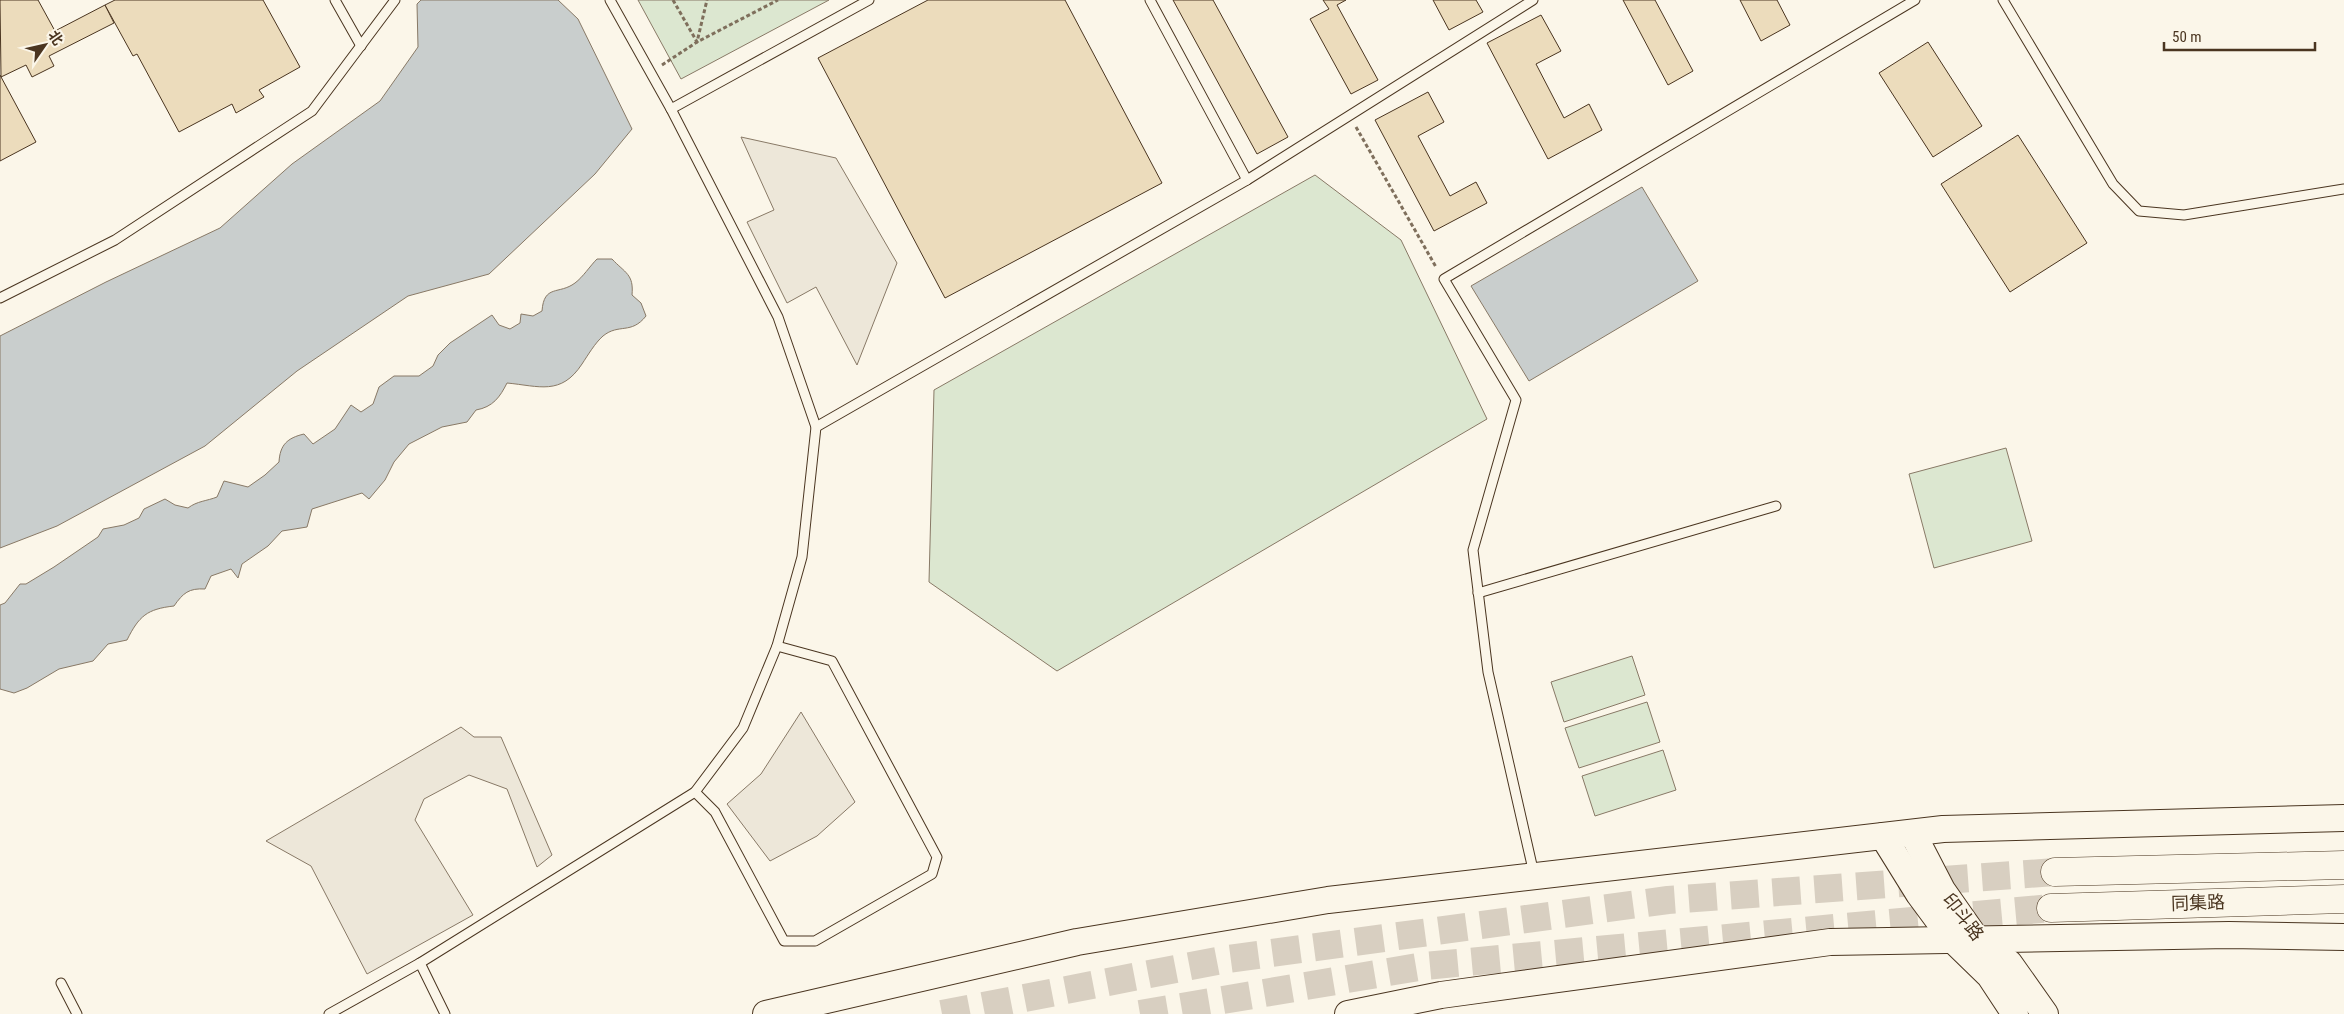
<svg xmlns="http://www.w3.org/2000/svg" width="2344" height="1014" font-family="'Roboto Condensed','Noto Sans SC',sans-serif">
	<rect width="100%" height="100%" fill="#fbf6e9"/>
	<!-- green -->
	<g fill="#dce7d0" stroke="#887966">
		<path d="M 638,0 L 829,0 L 681,79 Z"/>
		<path d="M 1315,175 L 1401,240 L 1487,419 L 1057,671 L 929,582 L 934,390 Z"/>
		<path d="M 2006,448 L 2032,541 L 1934,568 L 1909,474 Z"/>
		<path d="M 1632,656 L 1645,695 L 1564,722 L 1551,682 Z"/>
		<path d="M 1647,702 L 1660,742 L 1579,768 L 1565,728 Z"/>
		<path d="M 1663,750 L 1676,790 L 1595,816 L 1582,776 Z"/>
	</g>
	<!-- parking -->
	<g fill="#ede7d9" stroke="#887966">
		<path d="M 741,137 L 836,158 L 897,263 L 857,365 L 816,287 L 787,303 L 747,222 L 774,210 Z"/>
		<path d="M 801,712 L 855,802 L 817,836 L 770,861 L 727,804 L 761,774 Z"/>
		<path d="M 461,727 L 474,737 L 501,737 L 552,855 L 537,867 L 507,789 L 469,775 L 424,799 L 415,820 L 473,915 L 367,974 L 311,866 L 266,841 Z"/>
	</g>
	<!-- water -->
	<g fill="#c9cecd" stroke="#887966">
		<path d="M 421,0 L 558,0 L 578,19 L 632,129 L 595,174 L 489,274 L 408,296 L 297,371 L 205,446 L 57,526 L 0,548 L 0,336 L 106,282 L 220,228 L 292,164 L 380,101 L 418,47 L 417,4 Z"/>
		<path d="M 1642,187 L 1698,281 L 1529,381 L 1471,286 Z"/>
		<path d="M 597,259 L 612,259 C 625,273 634,274 632,295 L 641,303 L 646,316 C 631,335 619,323 603,336 C 595,343 588,355 582,364 C 561,396 539,386 507,383 C 500,397 493,407 476,410 L 467,422 L 442,427 L 409,444 L 394,462 L 385,480 L 369,499 L 362,493 L 312,509 L 307,527 L 282,531 L 268,546 L 242,564 L 238,578 L 231,569 L 211,576 L 205,589 C 189,588 183,593 174,606 C 147,609 139,616 127,640 L 108,644 L 93,661 L 59,669 L 27,688 L 14,693 L 0,689 L 0,605 L 5,603 L 20,584 L 26,584 L 54,567 L 98,537 L 103,529 L 124,525 L 139,518 L 144,509 L 165,499 L 175,505 L 188,508 C 197,501 207,501 217,497 L 224,481 L 248,487 L 265,475 L 279,462 C 280,445 287,438 304,434 L 313,444 L 335,429 L 351,405 L 361,412 L 373,404 L 379,387 L 394,376 L 419,376 L 433,366 L 438,355 L 450,343 L 492,315 L 499,325 L 510,329 L 520,323 L 521,314 L 533,316 L 542,311 C 544,284 559,295 575,283 C 583,277 590,266 597,259 Z"/>
	</g>
	<!-- building -->
	<g fill="#ecdcbc" stroke="#4a3520">
		<path d="M 0,0 L 38,0 L 55,31 L 105,5 L 114,23 L 49,56 L 54,66 L 32,77 L 26,65 L 1,77 Z"/>
		<path d="M 115,0 L 263,0 L 300,67 L 259,90 L 264,97 L 236,113 L 232,104 L 179,132 L 137,54 L 133,56 L 105,5 Z"/>
		<path d="M 928,0 L 1065,0 L 1162,183 L 945,298 L 818,58 Z"/>
		<path d="M 1173,0 L 1213,0 L 1288,137 L 1257,154 Z"/>
		<path d="M 1323,0 L 1346,0 L 1337,5 L 1378,80 L 1351,94 L 1310,19 L 1329,9 Z"/>
		<path d="M 1433,0 L 1476,0 L 1483,12 L 1449,30 Z"/>
		<path d="M 1623,0 L 1655,0 L 1693,71 L 1668,85 Z"/>
		<path d="M 1740,0 L 1777,0 L 1790,25 L 1761,41 Z"/>
		<path d="M 1541,15 L 1561,51 L 1536,64 L 1564,118 L 1589,104 L 1602,130 L 1548,159 L 1487,43 Z"/>
		<path d="M 1928,42 L 1982,126 L 1933,157 L 1879,73 Z"/>
		<path d="M 0,75 L 36,142 L 0,161 Z"/>
		<path d="M 1428,92 L 1444,122 L 1418,136 L 1450,196 L 1476,182 L 1487,203 L 1434,231 L 1375,120 Z"/>
		<path d="M 2018,135 L 2087,243 L 2010,292 L 1941,184 Z"/>
	</g>
	<g fill="none" stroke-linecap="round" stroke-linejoin="round">
		<!-- highway-tunnel -->
		<g stroke="#d8cfc1" stroke-width="28" stroke-dasharray="28 14" stroke-linecap="butt">
			<path d="M 942,1014 L 1227,959 L 1668,900 L 2055,872"/>
			<path d="M 1140,1014 L 1424,966 L 2051,908"/>
		</g>
		<!-- lane casing -->
		<g stroke="#4a3520" stroke-width="11">
			<g id="lane">
				<path d="M 335,0 L 361,46"/>
				<path d="M 1150,0 L 1247,180"/>
				<path d="M 2003,0 L 2113,184 L 2139,211 L 2184,215 L 2344,189"/>
				<path d="M 671,109 L 869,0"/>
				<path d="M 0,298 L 115,240 L 312,111 L 395,0"/>
				<path d="M 816,427 L 1247,180 L 1533,0"/>
				<path d="M 1478,593 L 1776,506"/>
				<path d="M 695,792 L 715,812 L 784,941 L 815,941 L 932,874 L 937,857 L 832,661 L 777,646"/>
				<path d="M 1534,874 L 1488,672 L 1473,550 L 1516,400 L 1444,279 L 1915,0"/>
				<path d="M 420,963 L 445,1014"/>
				<path d="M 61,983 L 77,1014"/>
				<path d="M 329,1014 L 420,963 L 695,792 L 743,728 L 777,646 L 802,557 L 816,427 L 778,317 L 671,109 L 610,0"/>
			</g>
		</g>
		<!-- secondary casing -->
		<g stroke="#4a3520" stroke-width="28">
			<g id="secondary">
				<path d="M 1913,834 L 1942,890 L 1977,940 L 2009,963 L 2045,1014"/>
				<path d="M 1883,836 L 1919,894 L 1953,940 L 1990,976 L 2015,1014"/>
				<path d="M 766,1014 L 1077,942 L 1328,900 L 1943,829 L 2344,818"/>
				<path d="M 1348,1014 L 1441,995 L 1830,942 L 2229,935 L 2344,937"/>
			</g>
		</g>
		<!-- highway casing -->
		<g stroke="#4a3520" stroke-width="29">
			<g id="highway">
				<path d="M 2055,872 L 2344,865"/>
				<path d="M 2051,908 L 2344,899"/>
			</g>
		</g>
		<!-- path -->
		<g stroke="#7f6f5c" stroke-width="3" stroke-dasharray="4 2.5" stroke-linecap="butt">
			<path d="M 673,0 L 697,42 L 778,0"/>
			<path d="M 662,65 L 697,42 L 707,0"/>
			<path d="M 1356,127 L 1436,267"/>
		</g>
		<!-- lane -->
		<use href="#lane" stroke="#fbf6e9" stroke-width="9"/>
		<!-- secondary -->
		<use href="#secondary" stroke="#fbf6e9" stroke-width="26"/>
		<!-- highway -->
		<use href="#highway" stroke="#fbf6e9" stroke-width="28"/>
	</g>
	<g text-anchor="middle" stroke-width="4" stroke-linejoin="round" paint-order="stroke">
		<!-- street labels -->
		<g font-size="18" fill="#4a3520" stroke="#fbf6e9">
			<text transform="translate(2198 903) rotate(-2)" y="6">同集路</text>
			<text transform="translate(1963 917) rotate(52)" y="6">印斗路</text>
		</g>
	</g>
	<!-- north arrow -->
	<g transform="translate(45 45) rotate(56)" stroke="#fbf6e9" stroke-width="4" paint-order="stroke">
	<path d="M0-4L9 19L0 12L-9 19Z" fill="#4a3520"/>
	<text y="-8" font-size="14" font-weight="bold" text-anchor="middle" fill="#4a3520">北</text>
	</g>
	<!-- scale -->
	<path d="M2164 42v8h151v-8" fill="none" stroke="#4a3520" stroke-width="2.5"/>
	<text x="2172" y="42" font-size="15" fill="#4a3520" stroke="#fbf6e9" stroke-width="4" paint-order="stroke">50 m</text>
</svg>
